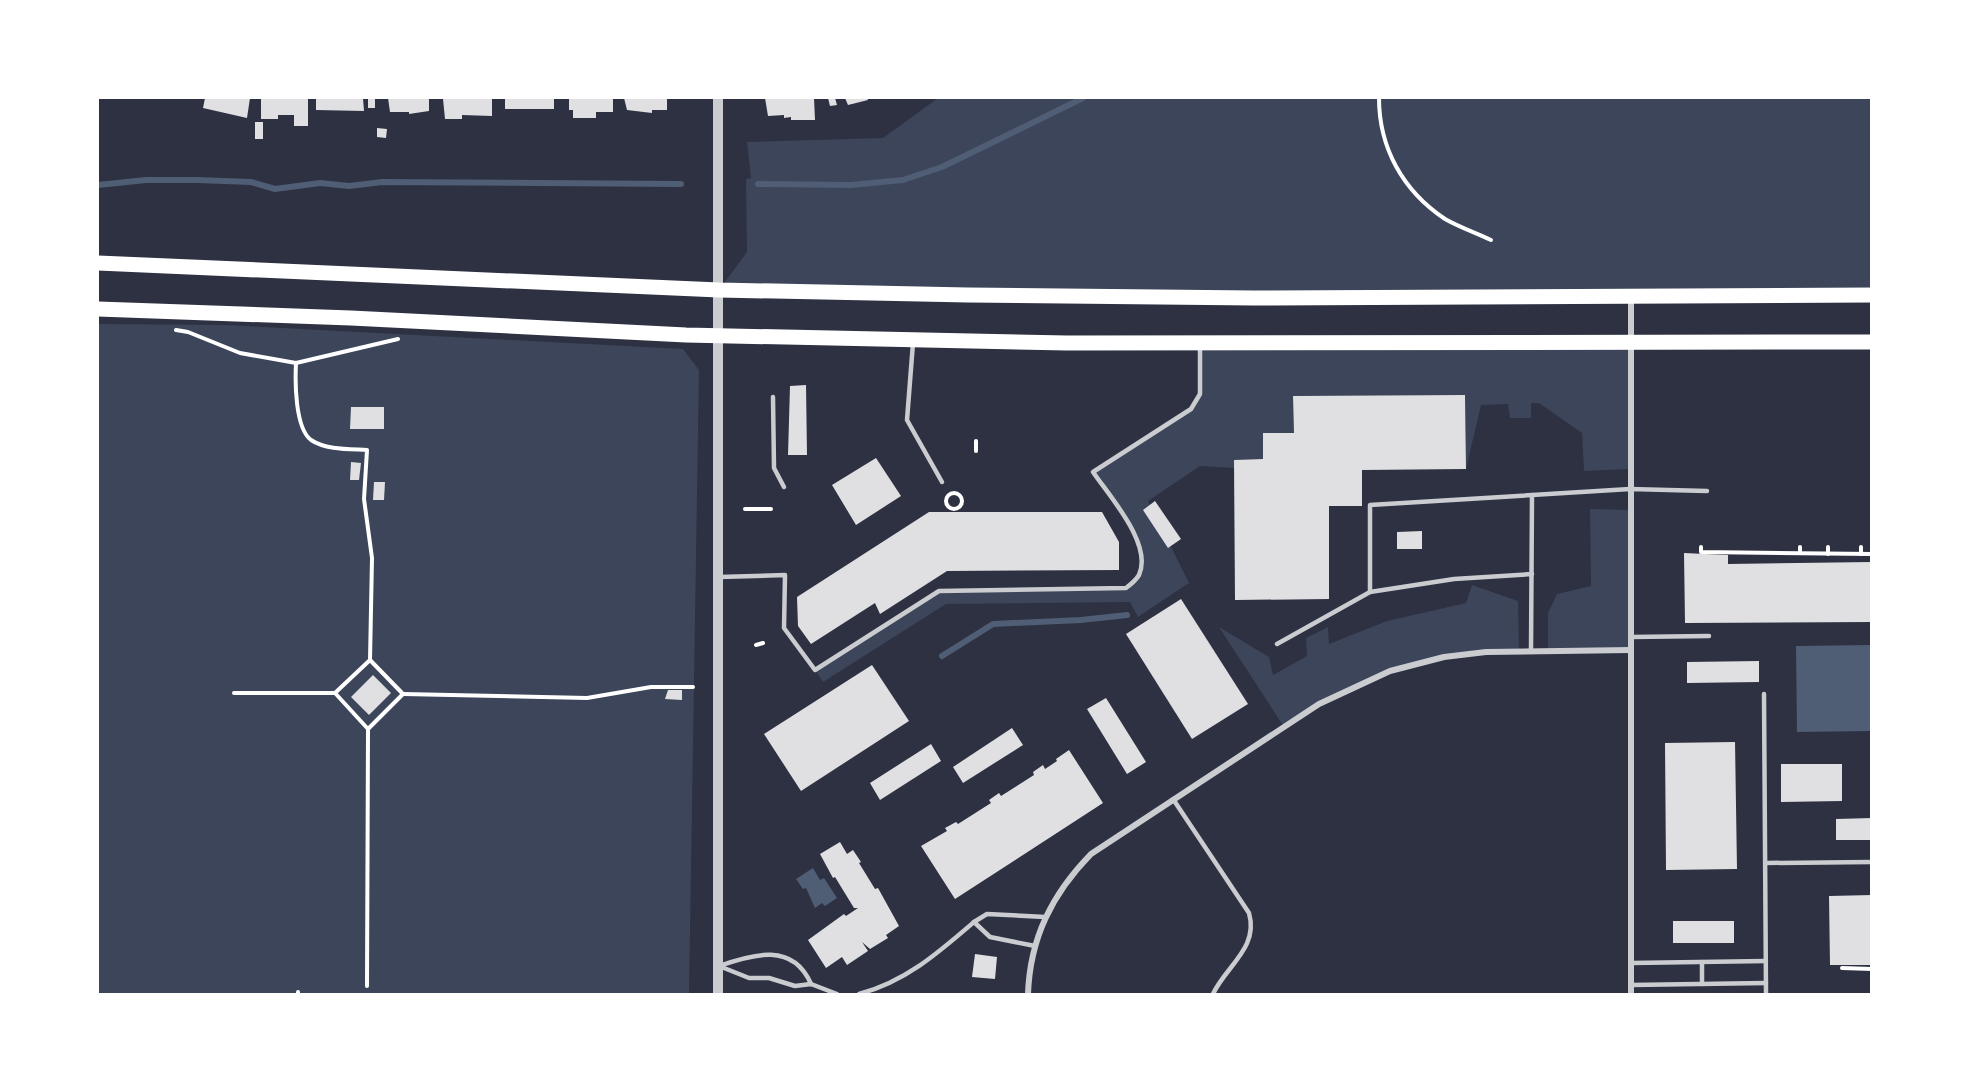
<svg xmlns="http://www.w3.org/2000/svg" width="1969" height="1092" font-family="Roboto,sans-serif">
	<rect width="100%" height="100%" fill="#2d3142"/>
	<!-- green -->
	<g fill="#3c4559">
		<path d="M 938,98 L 1871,98 L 1871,295 L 719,290 L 747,252 L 746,179 L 751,178 L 747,142 L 883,138 Z"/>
		<path d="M 98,324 L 227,325 L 683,349 L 699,370 L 689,994 L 98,994 Z"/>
		<path d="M 1631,343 L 1630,469 L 1584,471 L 1582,433 L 1539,403 L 1531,403 L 1531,418 L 1510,418 L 1508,404 L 1481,405 L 1466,469 L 1465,395 L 1293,397 L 1294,433 L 1263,433 L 1263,459 L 1234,460 L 1234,468 L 1200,466 L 1148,501 L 1189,583 L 1138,617 L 1130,602 L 946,604 L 823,682 L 815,670 L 939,591 L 1126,588 C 1130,584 1137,580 1139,575 C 1153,544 1110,497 1093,472 L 1191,409 L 1200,394 L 1200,344 Z"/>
		<path d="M 1590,509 L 1630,510 L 1631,650 L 1548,651 L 1548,613 L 1557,594 L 1591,586 Z"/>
		<path d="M 1472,585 L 1518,601 L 1519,651 C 1462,653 1405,663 1352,687 C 1329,697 1306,714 1284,727 L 1219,627 L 1269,657 L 1273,675 L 1307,656 L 1306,638 L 1328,627 L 1329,644 L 1387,621 L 1466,603 Z"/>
	</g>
	<!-- water -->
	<g fill="#4f5d75">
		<path d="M 1871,645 L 1871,731 L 1797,732 L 1796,646 Z"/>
		<path d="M 813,868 L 820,880 L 824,878 L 837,898 L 825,906 L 822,903 L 815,908 L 806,888 L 803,889 L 796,879 Z"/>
	</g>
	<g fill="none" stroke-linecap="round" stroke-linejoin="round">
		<!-- stream -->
		<g stroke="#4f5d75" stroke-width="6">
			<path d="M 758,184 L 851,185 L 903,180 L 942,167 L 1083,98"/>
			<path d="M 98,185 L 146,180 L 197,180 L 251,182 L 275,189 L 320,183 L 349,186 L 382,182 L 681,184"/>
			<path d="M 942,656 L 993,624 L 1081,620 L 1127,615"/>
		</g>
	</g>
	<!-- building -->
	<g fill="#e0e0e3">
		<path d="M 205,98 L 250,98 L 247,118 L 203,108 Z"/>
		<path d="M 261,98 L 308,98 L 308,126 L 294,126 L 294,115 L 278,115 L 278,119 L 261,119 Z"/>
		<path d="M 316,98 L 363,98 L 364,111 L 316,110 Z"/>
		<rect x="368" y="98" width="7" height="10"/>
		<path d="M 388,98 L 429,98 L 429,111 L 409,114 L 409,112 L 390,112 Z"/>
		<path d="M 445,98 L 492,98 L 492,116 L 462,115 L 462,119 L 445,119 L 443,99 Z"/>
		<rect x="505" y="98" width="49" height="11"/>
		<path d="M 569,98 L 613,98 L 613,112 L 596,112 L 596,118 L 573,118 L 573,110 L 569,110 Z"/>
		<path d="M 624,98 L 667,98 L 667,110 L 652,110 L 652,113 L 627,110 Z"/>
		<path d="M 765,98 L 814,98 L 815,120 L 791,120 L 791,117 L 784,118 L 784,115 L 768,116 Z"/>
		<path d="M 828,98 L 835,98 L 837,105 L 830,106 Z"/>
		<path d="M 845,98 L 867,98 L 868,100 L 848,105 Z"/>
		<rect x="255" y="122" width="8" height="17"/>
		<path d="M 377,128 L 387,129 L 386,138 L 377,137 Z"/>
		<path d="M 806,385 L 807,455 L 788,455 L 790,386 Z"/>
		<path d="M 1465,395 L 1466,469 L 1362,470 L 1362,506 L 1329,506 L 1329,599 L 1235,600 L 1234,460 L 1263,459 L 1263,433 L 1294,433 L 1293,396 Z"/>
		<path d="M 351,407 L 384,407 L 384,429 L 350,429 Z"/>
		<path d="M 876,458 L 901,496 L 856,525 L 832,485 Z"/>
		<path d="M 351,462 L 361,463 L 359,480 L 350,480 Z"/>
		<path d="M 374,482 L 385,482 L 384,500 L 373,500 Z"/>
		<path d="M 1155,501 L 1181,539 L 1168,548 L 1143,510 Z"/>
		<path d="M 929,512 L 1102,512 L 1119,542 L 1119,570 L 947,571 L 880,614 L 875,603 L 811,644 L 798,626 L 797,597 Z"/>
		<path d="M 1422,531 L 1422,549 L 1397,549 L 1397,532 Z"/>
		<path d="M 1684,553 L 1728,555 L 1728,564 L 1872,562 L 1872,622 L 1685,623 Z"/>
		<path d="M 1181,599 L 1248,704 L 1192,739 L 1126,634 Z"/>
		<path d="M 1759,661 L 1759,682 L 1687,683 L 1687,662 Z"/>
		<path d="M 872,665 L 909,721 L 801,791 L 764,734 Z"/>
		<path d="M 373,675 L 391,693 L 369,715 L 351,697 Z"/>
		<path d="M 668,690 L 682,690 L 682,700 L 665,699 Z"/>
		<path d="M 1106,698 L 1146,762 L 1127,774 L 1087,709 Z"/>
		<path d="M 1012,728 L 1023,745 L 963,783 L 953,767 Z"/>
		<path d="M 1735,742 L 1737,869 L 1666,870 L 1665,743 Z"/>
		<path d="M 931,744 L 941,761 L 880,800 L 870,783 Z"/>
		<path d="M 1069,750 L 1103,803 L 955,899 L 921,846 L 947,831 L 945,828 L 956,822 L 958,824 L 991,803 L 989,800 L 999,793 L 1001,796 L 1034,775 L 1033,772 L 1043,765 L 1045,769 L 1057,761 L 1056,759 Z"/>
		<path d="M 1781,764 L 1842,764 L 1842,801 L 1781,802 Z"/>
		<path d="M 1872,818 L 1872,840 L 1836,840 L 1836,819 Z"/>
		<path d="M 840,842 L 847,854 L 853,850 L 861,862 L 859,863 L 875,889 L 878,888 L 899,926 L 886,935 L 888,938 L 870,949 L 862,942 L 868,951 L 847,965 L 842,957 L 826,968 L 808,940 L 844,914 L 846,916 L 858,908 L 854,908 L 835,877 L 833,878 L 820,854 Z"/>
		<path d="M 1872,895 L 1872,965 L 1830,965 L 1829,896 Z"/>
		<rect x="1673" y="921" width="61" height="22"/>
		<path d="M 975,954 L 997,957 L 995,979 L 972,977 Z"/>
	</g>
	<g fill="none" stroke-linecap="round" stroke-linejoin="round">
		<!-- path -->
		<g stroke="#fff" stroke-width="4">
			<path d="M 1379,98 C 1379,148 1403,191 1445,219 C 1459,227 1476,233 1491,240"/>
			<path d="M 176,330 L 188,332 L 240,353 L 296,363 L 398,339"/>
			<path d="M 296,363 C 295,382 295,428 311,440 C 326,450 350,449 367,450 L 364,499 L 372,558 L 370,660 L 335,693 L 368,729 L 403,694 L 370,660"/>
			<path d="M 976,441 L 976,451"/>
			<circle cx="954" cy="501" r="8"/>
			<path d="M 745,509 L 771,509"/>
			<path d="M 1701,547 L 1701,552 L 1872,554"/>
			<path d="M 1800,547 L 1800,553"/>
			<path d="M 1828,547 L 1828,554"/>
			<path d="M 1861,547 L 1861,554"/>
			<path d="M 756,645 L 763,643"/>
			<path d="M 234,693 L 335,693"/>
			<path d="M 403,694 L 587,698 L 651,687 L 693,687"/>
			<path d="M 1842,968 L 1872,969"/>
			<path d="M 367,986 L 368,729"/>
			<path d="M 298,994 L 298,992"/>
		</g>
		<!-- service -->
		<g stroke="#caccd0" stroke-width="4.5">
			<path d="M 913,343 L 907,420 L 942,482"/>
			<path d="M 773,397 L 774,468 L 784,487"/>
			<path d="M 719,577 L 785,575 L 784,628 L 815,670 L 939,591 L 1126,588 C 1130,585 1136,580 1139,575 C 1153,544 1110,497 1093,472 L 1191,409 L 1200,394 L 1200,347"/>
			<path d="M 1370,592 L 1370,505 L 1630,489 L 1707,491"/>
			<path d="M 1631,637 L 1709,636"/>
			<path d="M 1277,644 L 1370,592 L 1454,579 L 1532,574"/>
			<path d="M 1531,651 L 1532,495"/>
			<path d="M 1764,694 L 1766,994"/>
			<path d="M 1173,799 L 1249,913 C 1259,948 1226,966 1213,994"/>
			<path d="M 1766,863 L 1872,862"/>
			<path d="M 1035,946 L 990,937 L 974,922 L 987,914 L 1045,917"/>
			<path d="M 1702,962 L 1702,984"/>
			<path d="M 1631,963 L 1766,961"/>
			<path d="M 719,966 L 749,978 L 769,978 L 795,986 L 811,984 L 837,994"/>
			<path d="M 719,966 C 753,954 793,942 811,984"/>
			<path d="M 1631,985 L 1766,983"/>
			<path d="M 859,994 C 905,982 938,953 974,922"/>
		</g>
		<!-- minor -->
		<g stroke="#caccd0" stroke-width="6">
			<path d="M 1631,296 L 1631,994"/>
			<path d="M 1028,994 C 1030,938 1052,894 1091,854 L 1319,704 L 1390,671 L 1444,657 L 1486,652 L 1631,650"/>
		</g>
		<!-- tertiary -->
		<path stroke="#caccd0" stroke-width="10" d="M 718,98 L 718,994"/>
		<!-- primary -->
		<g stroke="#fff" stroke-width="15">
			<path d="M 98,263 L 719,290 L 968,295 L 1254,298 L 1872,295"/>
			<path d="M 98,309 L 351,318 L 686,335 L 1067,343 L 1872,342"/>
		</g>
	</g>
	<!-- border -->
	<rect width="1969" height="1092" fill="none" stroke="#ffffff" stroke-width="198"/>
</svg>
